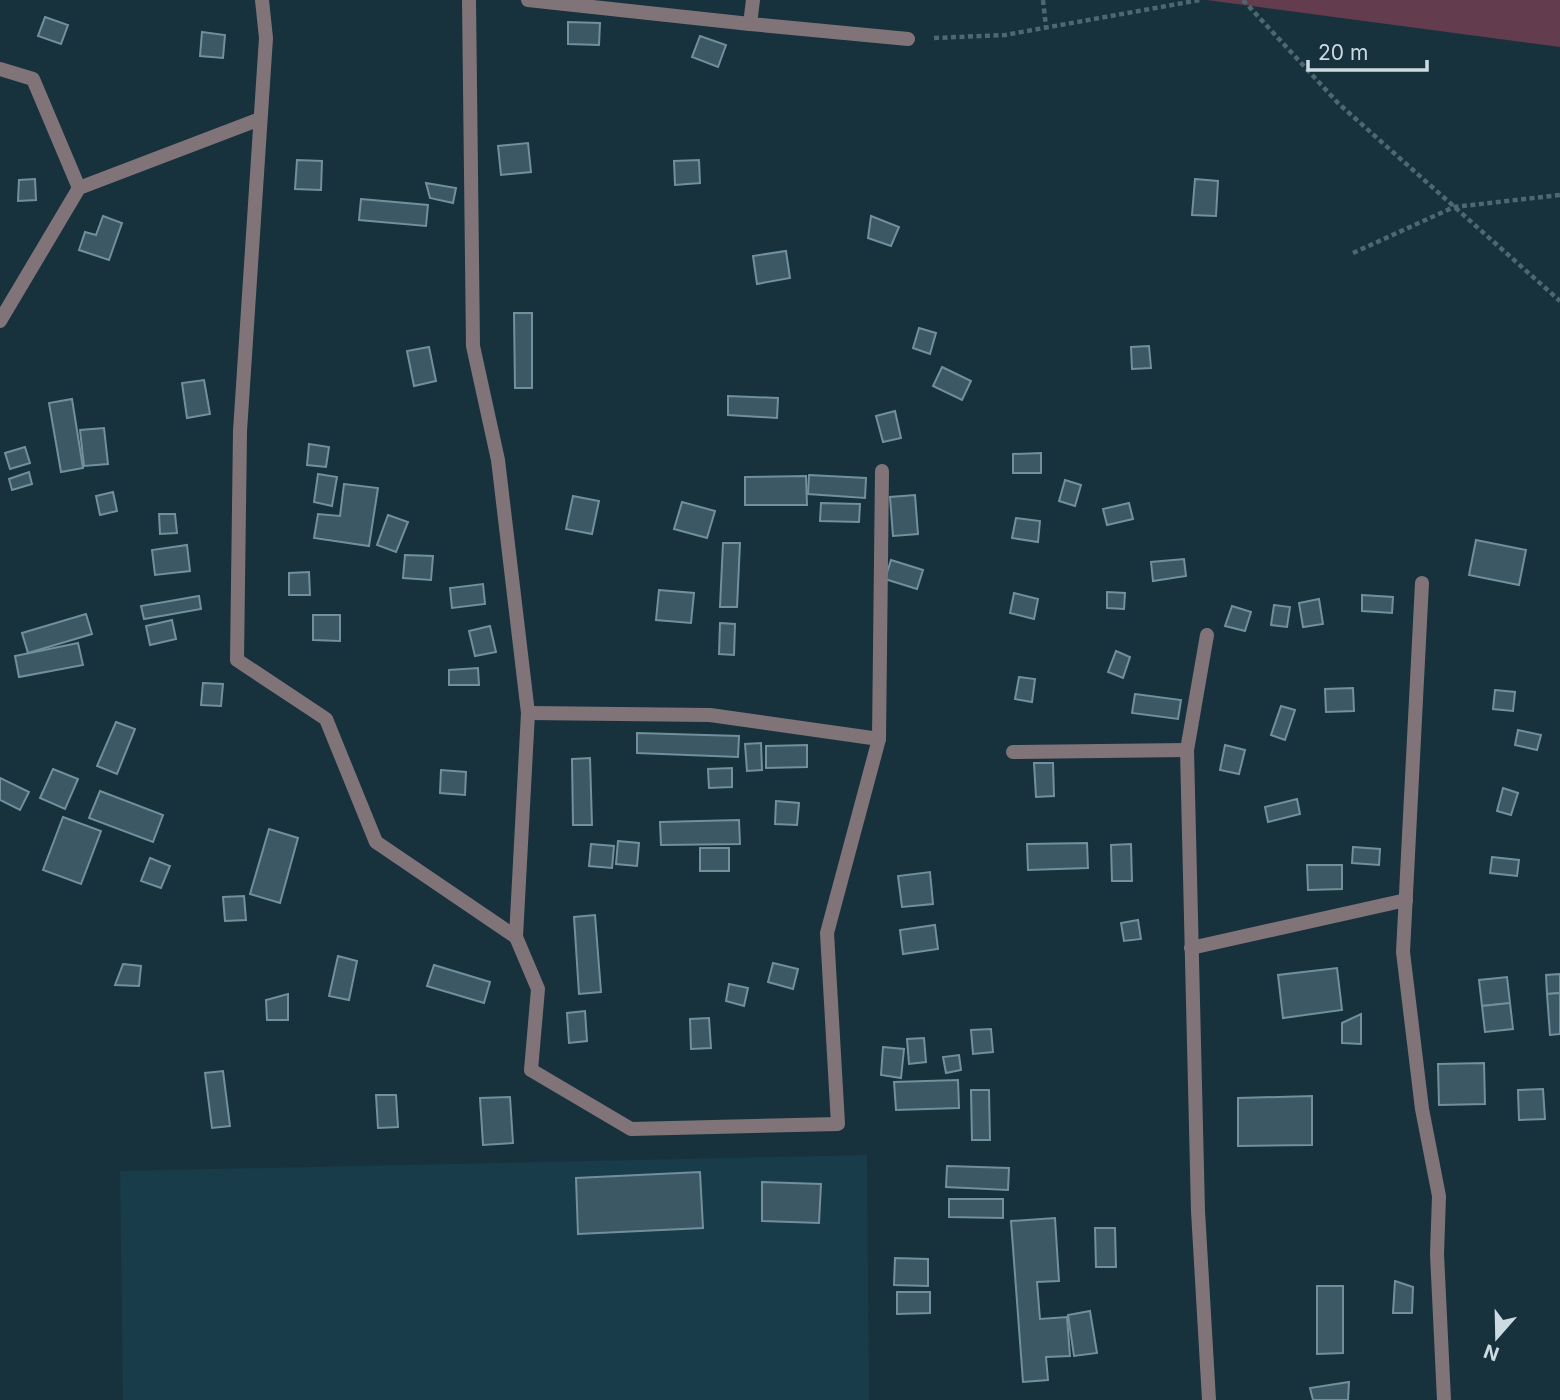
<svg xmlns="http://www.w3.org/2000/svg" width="1560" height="1400" font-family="Inter,sans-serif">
	<rect width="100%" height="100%" fill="#17323d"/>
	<!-- built -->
	<path fill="#183c4a" d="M 867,1155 L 869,1400 L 123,1400 L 120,1171 Z"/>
	<!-- green -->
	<path fill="#633c4e" d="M 1207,0 L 1560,0 L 1560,47 Z"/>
	<!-- building -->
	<g fill="#3c5864" stroke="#718f9c" stroke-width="2">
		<path d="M 45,17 L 68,25 L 61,44 L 38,36 Z"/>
		<path d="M 568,22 L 600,23 L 599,45 L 568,44 Z"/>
		<path d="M 202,32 L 225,35 L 223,58 L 200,56 Z"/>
		<path d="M 700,36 L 726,45 L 718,67 L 692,57 Z"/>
		<path d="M 528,143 L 531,172 L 501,175 L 498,146 Z"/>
		<path d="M 297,160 L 322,161 L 321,190 L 295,189 Z"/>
		<path d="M 699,160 L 700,183 L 675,185 L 674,161 Z"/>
		<path d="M 35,179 L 36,200 L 18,201 L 19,180 Z"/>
		<path d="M 1195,179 L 1218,181 L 1216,216 L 1192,215 Z"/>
		<path d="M 426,183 L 456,188 L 453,203 L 430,198 Z"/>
		<path d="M 361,199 L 428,205 L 426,226 L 359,220 Z"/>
		<path d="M 103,216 L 122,223 L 109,260 L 79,250 L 85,232 L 96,235 Z"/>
		<path d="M 871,216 L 899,227 L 891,246 L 868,238 Z"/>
		<path d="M 786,251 L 790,278 L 757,284 L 753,256 Z"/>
		<path d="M 514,313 L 532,313 L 532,388 L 515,388 Z"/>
		<path d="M 919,328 L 936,333 L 930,354 L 913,348 Z"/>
		<path d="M 1149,346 L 1151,368 L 1132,369 L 1131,347 Z"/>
		<path d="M 429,347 L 436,381 L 414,386 L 407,351 Z"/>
		<path d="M 942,367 L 971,381 L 962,400 L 933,386 Z"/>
		<path d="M 204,380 L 210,414 L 187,418 L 182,383 Z"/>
		<path d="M 728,396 L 778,398 L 777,418 L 728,415 Z"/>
		<path d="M 72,399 L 83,468 L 61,472 L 49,403 Z"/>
		<path d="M 895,411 L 901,438 L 883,442 L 876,416 Z"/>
		<path d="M 104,428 L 108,464 L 84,466 L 80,430 Z"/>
		<path d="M 309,444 L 329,447 L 326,467 L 307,465 Z"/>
		<path d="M 25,447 L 30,463 L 10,469 L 5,453 Z"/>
		<path d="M 1041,453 L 1041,473 L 1013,473 L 1013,454 Z"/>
		<path d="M 29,472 L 32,484 L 12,490 L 9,479 Z"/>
		<path d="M 318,474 L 337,477 L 332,506 L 314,502 Z"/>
		<path d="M 809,475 L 866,478 L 865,498 L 808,494 Z"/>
		<path d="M 806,476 L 807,505 L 745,505 L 745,477 Z"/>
		<path d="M 1065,480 L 1081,485 L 1075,506 L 1059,501 Z"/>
		<path d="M 344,484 L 378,488 L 369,546 L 314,538 L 318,514 L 340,516 Z"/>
		<path d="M 113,492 L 117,511 L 100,515 L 96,496 Z"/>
		<path d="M 915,495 L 918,534 L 893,536 L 890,497 Z"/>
		<path d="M 573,496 L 599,501 L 592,534 L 566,529 Z"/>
		<path d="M 682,502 L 715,511 L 707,538 L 674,529 Z"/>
		<path d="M 821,503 L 860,504 L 859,522 L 820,521 Z"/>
		<path d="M 1129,503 L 1133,519 L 1107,525 L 1103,509 Z"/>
		<path d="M 159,514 L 175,514 L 177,533 L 160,534 Z"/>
		<path d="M 388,515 L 408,522 L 396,552 L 377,545 Z"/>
		<path d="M 1016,518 L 1040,521 L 1038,542 L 1012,538 Z"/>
		<path d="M 1476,540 L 1526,550 L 1519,585 L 1469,575 Z"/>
		<path d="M 723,543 L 740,543 L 737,607 L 720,607 Z"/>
		<path d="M 187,545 L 190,571 L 155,575 L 152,550 Z"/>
		<path d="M 405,555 L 433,556 L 431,580 L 403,578 Z"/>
		<path d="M 1184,559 L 1186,576 L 1153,581 L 1151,562 Z"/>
		<path d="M 891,560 L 923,570 L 917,589 L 885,579 Z"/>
		<path d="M 309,572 L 310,595 L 289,595 L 289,573 Z"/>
		<path d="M 483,584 L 485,604 L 452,608 L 450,588 Z"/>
		<path d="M 659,590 L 694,593 L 691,623 L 656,620 Z"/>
		<path d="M 1107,592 L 1125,593 L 1124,609 L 1107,608 Z"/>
		<path d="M 1014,593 L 1038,599 L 1034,619 L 1010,613 Z"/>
		<path d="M 1362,595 L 1393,597 L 1392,613 L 1362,611 Z"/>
		<path d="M 199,596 L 201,609 L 144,619 L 141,606 Z"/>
		<path d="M 1319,599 L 1323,624 L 1303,627 L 1299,603 Z"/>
		<path d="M 1274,605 L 1290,607 L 1287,627 L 1271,625 Z"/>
		<path d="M 1232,606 L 1251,612 L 1245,631 L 1225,626 Z"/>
		<path d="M 86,614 L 92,634 L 28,653 L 22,633 Z"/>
		<path d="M 313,615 L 340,615 L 340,641 L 313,640 Z"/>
		<path d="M 172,620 L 176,639 L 150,645 L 146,626 Z"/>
		<path d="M 720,623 L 735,624 L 734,655 L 719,654 Z"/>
		<path d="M 490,626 L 496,652 L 475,656 L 469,631 Z"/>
		<path d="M 78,643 L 83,665 L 19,677 L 15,656 Z"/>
		<path d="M 1116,651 L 1130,657 L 1123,678 L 1108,672 Z"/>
		<path d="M 478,668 L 479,685 L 449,685 L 449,670 Z"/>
		<path d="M 1019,677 L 1035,679 L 1032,702 L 1015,699 Z"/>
		<path d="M 203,683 L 223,684 L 221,706 L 201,705 Z"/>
		<path d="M 1353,688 L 1354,711 L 1326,712 L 1325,689 Z"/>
		<path d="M 1495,690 L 1515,692 L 1513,711 L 1493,709 Z"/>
		<path d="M 1135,694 L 1181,700 L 1178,719 L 1132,713 Z"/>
		<path d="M 1281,706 L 1295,710 L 1285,740 L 1271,735 Z"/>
		<path d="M 116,722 L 135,729 L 117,774 L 97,766 Z"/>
		<path d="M 1518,730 L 1541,735 L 1537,750 L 1515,745 Z"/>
		<path d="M 637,733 L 739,736 L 738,757 L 637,753 Z"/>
		<path d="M 761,743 L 762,770 L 747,771 L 745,744 Z"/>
		<path d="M 807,745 L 807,767 L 766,768 L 766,746 Z"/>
		<path d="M 1225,745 L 1245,750 L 1239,774 L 1220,770 Z"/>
		<path d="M 590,758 L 592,825 L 573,825 L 572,759 Z"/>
		<path d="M 1034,763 L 1053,763 L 1054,796 L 1036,797 Z"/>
		<path d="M 732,768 L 732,787 L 709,788 L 708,769 Z"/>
		<path d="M 53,769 L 78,779 L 65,809 L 40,798 Z"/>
		<path d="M 441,770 L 466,772 L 465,795 L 440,793 Z"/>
		<path d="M 0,778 L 29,792 L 20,810 L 0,800 Z"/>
		<path d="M 1503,788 L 1518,793 L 1511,815 L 1497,811 Z"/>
		<path d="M 100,791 L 163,815 L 153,842 L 89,818 Z"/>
		<path d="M 1297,799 L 1300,814 L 1268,822 L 1265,807 Z"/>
		<path d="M 776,801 L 799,803 L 797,825 L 775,824 Z"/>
		<path d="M 63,817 L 101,831 L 81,884 L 43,870 Z"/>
		<path d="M 739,820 L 740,844 L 661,845 L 660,822 Z"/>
		<path d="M 269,829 L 298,838 L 280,903 L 250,894 Z"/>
		<path d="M 618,841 L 639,843 L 637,866 L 616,864 Z"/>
		<path d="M 1087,843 L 1088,868 L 1028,870 L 1027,844 Z"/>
		<path d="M 591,844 L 614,846 L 612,868 L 589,866 Z"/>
		<path d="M 1131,844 L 1132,881 L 1112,881 L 1111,845 Z"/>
		<path d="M 1353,847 L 1380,849 L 1379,865 L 1352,863 Z"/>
		<rect x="700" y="848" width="29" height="23"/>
		<path d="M 1492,857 L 1519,860 L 1517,876 L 1490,873 Z"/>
		<path d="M 150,858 L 170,866 L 161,888 L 141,881 Z"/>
		<path d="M 1307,865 L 1342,865 L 1342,889 L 1308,890 Z"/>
		<path d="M 930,872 L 933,904 L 902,907 L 898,876 Z"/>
		<path d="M 244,896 L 246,920 L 225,921 L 223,897 Z"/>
		<path d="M 595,915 L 601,992 L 579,994 L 574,917 Z"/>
		<path d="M 1138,920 L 1141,939 L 1124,941 L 1121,923 Z"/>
		<path d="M 935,925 L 938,949 L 903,954 L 900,930 Z"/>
		<path d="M 338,956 L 357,961 L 349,1000 L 329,996 Z"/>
		<path d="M 773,963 L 798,969 L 793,989 L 768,982 Z"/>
		<path d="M 123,964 L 141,966 L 139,986 L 115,985 Z"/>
		<path d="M 434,965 L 490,982 L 484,1003 L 427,986 Z"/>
		<path d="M 1337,968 L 1342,1010 L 1283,1018 L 1278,975 Z"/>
		<path d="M 1560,974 L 1560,993 L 1547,994 L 1546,975 Z"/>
		<path d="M 1507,977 L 1510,1003 L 1482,1006 L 1479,980 Z"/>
		<path d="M 729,984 L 748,988 L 744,1006 L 726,1001 Z"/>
		<path d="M 1560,993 L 1560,1034 L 1550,1035 L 1547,994 Z"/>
		<path d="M 288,994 L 288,1020 L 267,1020 L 266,1000 Z"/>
		<path d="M 1510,1003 L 1513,1029 L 1485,1032 L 1482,1006 Z"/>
		<path d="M 585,1011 L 587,1041 L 569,1043 L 567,1013 Z"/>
		<path d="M 1361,1014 L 1361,1044 L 1342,1043 L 1342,1023 Z"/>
		<path d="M 709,1018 L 711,1048 L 691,1049 L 690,1019 Z"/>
		<path d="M 991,1029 L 993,1052 L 973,1054 L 971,1030 Z"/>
		<path d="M 924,1038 L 926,1062 L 909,1064 L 907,1039 Z"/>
		<path d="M 883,1047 L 904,1049 L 901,1078 L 881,1075 Z"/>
		<path d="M 959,1055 L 961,1070 L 946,1073 L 943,1057 Z"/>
		<path d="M 1484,1063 L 1485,1104 L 1439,1105 L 1438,1064 Z"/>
		<path d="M 223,1071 L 230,1126 L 212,1128 L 205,1073 Z"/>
		<path d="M 958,1080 L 959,1108 L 896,1110 L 894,1082 Z"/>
		<path d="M 1543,1089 L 1545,1119 L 1519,1120 L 1518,1090 Z"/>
		<path d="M 971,1090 L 989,1090 L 990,1140 L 972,1140 Z"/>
		<path d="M 376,1095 L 396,1095 L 398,1127 L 378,1128 Z"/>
		<path d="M 1312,1096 L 1312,1145 L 1238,1146 L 1238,1098 Z"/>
		<path d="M 510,1097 L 513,1143 L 483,1145 L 480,1098 Z"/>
		<path d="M 947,1166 L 1009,1168 L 1008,1190 L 946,1187 Z"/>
		<path d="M 700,1172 L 703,1228 L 578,1234 L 576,1178 Z"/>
		<path d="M 762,1182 L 821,1184 L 819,1223 L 762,1221 Z"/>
		<path d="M 949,1199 L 1003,1199 L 1003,1218 L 949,1217 Z"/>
		<path d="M 1055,1218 L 1059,1281 L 1037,1282 L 1040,1319 L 1067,1317 L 1070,1356 L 1046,1357 L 1048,1380 L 1023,1382 L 1011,1221 Z"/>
		<path d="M 1095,1228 L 1115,1228 L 1116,1267 L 1096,1267 Z"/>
		<path d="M 895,1258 L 928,1259 L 928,1286 L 894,1285 Z"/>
		<path d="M 1395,1281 L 1413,1287 L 1412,1313 L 1393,1313 Z"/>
		<path d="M 1317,1286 L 1343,1286 L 1343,1353 L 1317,1354 Z"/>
		<path d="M 897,1292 L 930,1292 L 930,1313 L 897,1314 Z"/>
		<path d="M 1090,1311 L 1097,1353 L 1074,1356 L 1068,1315 Z"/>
		<path d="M 1349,1382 L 1348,1400 L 1313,1400 L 1310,1388 Z"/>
	</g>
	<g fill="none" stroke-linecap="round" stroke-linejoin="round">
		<!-- path -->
		<g stroke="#4f6770" stroke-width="4.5" stroke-dasharray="5 3.5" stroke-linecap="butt">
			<path d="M 1043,0 L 1046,27"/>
			<path d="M 1243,0 L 1339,104 L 1560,301"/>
			<path d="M 934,38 L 1005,35 L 1200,0"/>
			<path d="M 1353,253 L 1454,207 L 1560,195"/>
		</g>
		<!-- minor -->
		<g stroke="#817479" stroke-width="14">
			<path d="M 262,0 L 266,38 L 240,431 L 237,660 L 326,719 L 376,842 L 516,937"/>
			<path d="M 469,0 L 473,346 L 498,460 L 528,713 L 516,937 L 538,989 L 531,1070 L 631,1129 L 838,1124 L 827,933 L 879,739 L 882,471"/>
			<path d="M 528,0 L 750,24 L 753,0"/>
			<path d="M 750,24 L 908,39"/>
			<path d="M 0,69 L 33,79 L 79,188"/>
			<path d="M 0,321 L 79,188 L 260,119"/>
			<path d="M 1422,583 L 1403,952 L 1422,1109 L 1439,1196 L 1437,1254 L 1444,1400"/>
			<path d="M 1207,635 L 1187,750 L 1198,1211 L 1209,1400"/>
			<path d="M 528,713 L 710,715 L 879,739"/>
			<path d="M 1013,752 L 1187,750"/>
			<path d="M 1191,948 L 1406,900"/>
		</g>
	</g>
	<!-- north arrow -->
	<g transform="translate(1497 1337) rotate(200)" stroke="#17323d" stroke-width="5" paint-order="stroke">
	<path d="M0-5L12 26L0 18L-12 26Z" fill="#ccdbe2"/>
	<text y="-10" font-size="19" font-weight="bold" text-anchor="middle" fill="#ccdbe2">N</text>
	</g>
	<!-- scale -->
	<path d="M1308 60v10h119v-10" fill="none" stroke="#ccdbe2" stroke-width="3.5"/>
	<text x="1318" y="60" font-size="21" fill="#ccdbe2" stroke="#17323d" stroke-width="5" paint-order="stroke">20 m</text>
</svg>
